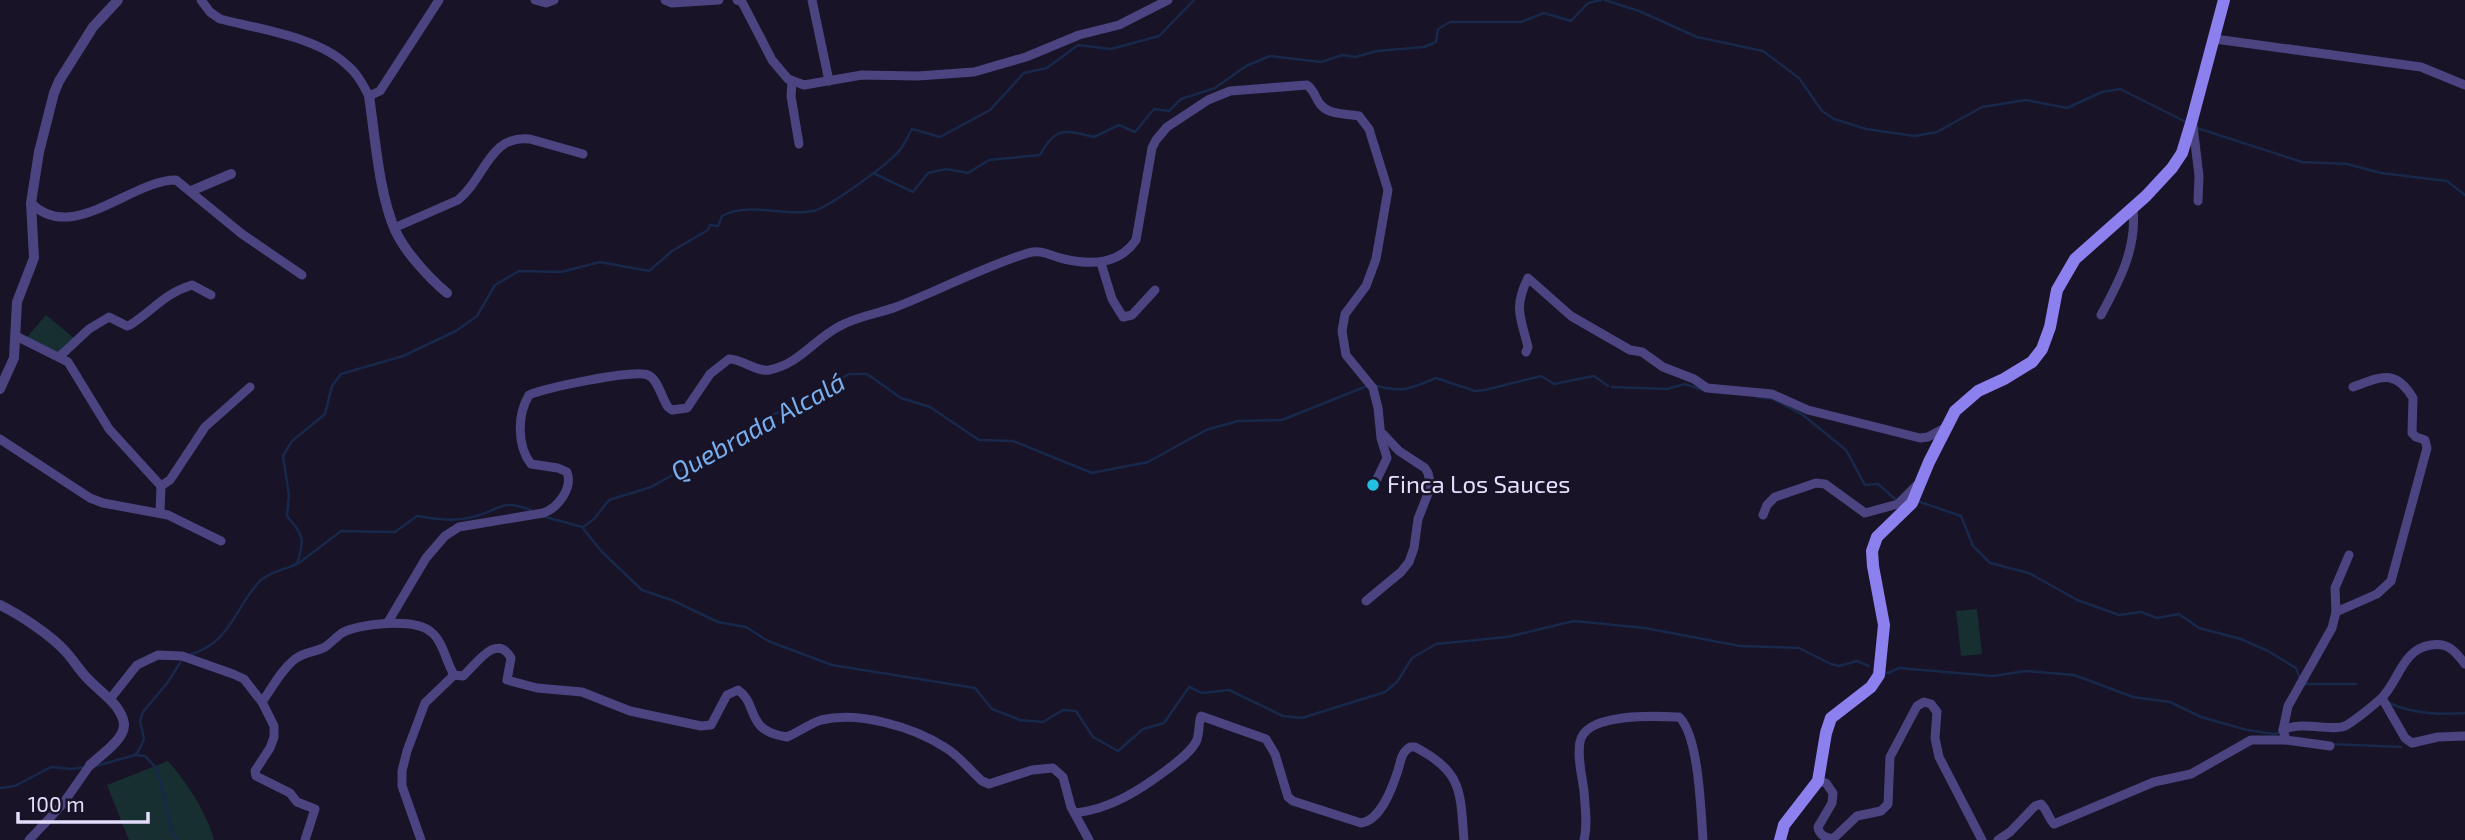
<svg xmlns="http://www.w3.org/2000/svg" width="2465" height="840" font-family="'Exo 2',sans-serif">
	<rect width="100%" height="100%" fill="#181327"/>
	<!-- green -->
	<g fill="#172f30">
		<path d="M 46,315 L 74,338 L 60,353 L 27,337 Z"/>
		<path d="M 1977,609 L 1982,654 L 1961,656 L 1956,611 Z"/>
		<path d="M 168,761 C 187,783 206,811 214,840 L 129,840 L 107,785 Z"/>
	</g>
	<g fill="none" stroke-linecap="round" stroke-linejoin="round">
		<!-- stream -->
		<g stroke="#18284b" stroke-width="2.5">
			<path d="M 1605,0 L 1639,11 L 1697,37 L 1763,51 L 1799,78 L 1822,111 L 1834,119 L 1866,129 L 1915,136 L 1937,132 L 1982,107 L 2026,100 L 2067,108 L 2102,92 L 2120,89 L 2184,121"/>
			<path d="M 2197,128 L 2302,162 L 2347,164 L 2381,173 L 2447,181 L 2465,195"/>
			<path d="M 873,173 L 913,192 L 928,173 L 946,169 L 968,173 L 989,160 L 1040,155 C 1056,126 1064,130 1094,137 L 1119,125 L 1135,132 L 1154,109 L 1169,111 L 1181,99 L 1215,88 L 1246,66 L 1270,56 L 1321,62 L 1342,55 L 1355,57 L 1377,51 L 1424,47 L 1436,42 L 1438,29 L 1450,22 L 1521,22 L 1544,13 L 1571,21 L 1588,3 L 1601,0"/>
			<path d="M 1377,386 C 1403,393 1412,388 1436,378 L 1475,391 L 1485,390 L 1541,376 L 1554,384 L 1594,376 L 1608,386"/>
			<path d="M 1612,387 L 1667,389 L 1685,384 L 1705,391"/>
			<path d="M 1757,397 L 1773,399 L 1803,415 L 1846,450 L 1865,485 L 1878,484 L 1895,499"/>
			<path d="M 1917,501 L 1961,516 L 1973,546 L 1990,563 L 2029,573 L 2077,600 L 2119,615 L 2141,612 L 2157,618 L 2179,614 L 2199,628 L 2241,639 L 2268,651 L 2296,668 L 2300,678"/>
			<path d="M 542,516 L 582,527 L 602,552 L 642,590 L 674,601 L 718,622 L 746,627 L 768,641 L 832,665 L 975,688 L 992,709 L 1020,720 L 1043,722 L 1063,710 L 1076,711 L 1093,737 L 1118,751 L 1143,729 L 1164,723 L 1189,687 L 1202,693 L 1229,690 L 1283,716 L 1302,718 L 1385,692 L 1397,682 L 1412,658 L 1436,644 L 1507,637 L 1574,621 L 1645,628 L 1740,646 L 1799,648 L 1831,664 L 1839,666 L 1857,661 L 1869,666"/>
			<path d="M 583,527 L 594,519 L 609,500 L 651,487 L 716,451 L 769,416 L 800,404 L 849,374 L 867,374 L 901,398 L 930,407 L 979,440 L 1013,441 L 1092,473 L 1148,462 L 1206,430 L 1238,421 L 1282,420 L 1367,386"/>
			<path d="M 299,563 L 341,531 L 395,532 L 417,516 C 435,519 454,522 473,517 C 502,510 499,498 531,510"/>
			<path d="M 188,655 C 229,645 234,610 258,583 C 266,573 286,569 297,564 C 305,539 304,536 287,516 L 289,495 L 283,456 L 292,441 L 325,414 L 332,386 L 341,374 L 403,356 L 456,331 L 477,316 L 495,285 L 519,271 L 561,272 L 600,262 L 649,271 L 672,251 L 708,230 L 710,225 L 718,226 L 722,216 C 750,201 784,217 813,211 C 827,209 888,164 898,152 C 904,146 908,136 912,129 L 940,137 L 990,110 L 1024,73 L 1047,68 L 1078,45 L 1111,49 L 1159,36 L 1194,0"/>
			<path d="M 1883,672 L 1888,673 L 1899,668 L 1993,676 L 2026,671 L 2074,675 L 2133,697 L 2170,702 L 2201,717 L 2247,730 L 2274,734 L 2281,732"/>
			<path d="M 2305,684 L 2356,684"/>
			<path d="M 2389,703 C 2413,714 2439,715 2465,713"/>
			<path d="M 2331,744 L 2401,747"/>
			<path d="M 135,755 L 145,756 L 157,769 L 172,833 L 177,840"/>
			<path d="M 96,766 L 135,755 L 139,750 L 144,739 L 140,721 L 143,712 L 168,682 L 183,658"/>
			<path d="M 0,788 L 15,786 L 51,767 L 72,769 L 85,767"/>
		</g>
		<!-- minor -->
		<g stroke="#4b4480" stroke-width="9">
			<path d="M 201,0 L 210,12 L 220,19 C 259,29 318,37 347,65 C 357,73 363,85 369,96 L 380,91 L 439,0"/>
			<path d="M 535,0 L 546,3 L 554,0"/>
			<path d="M 665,0 L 672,3 L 719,0"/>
			<path d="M 737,0 L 742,2 L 772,60 L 788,79 L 804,85 L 862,75 L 918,76 L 974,72 L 1026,57 L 1079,35 L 1119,25 L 1168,0"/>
			<path d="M 812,0 L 829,81"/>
			<path d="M 2215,39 L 2421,67 L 2465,85"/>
			<path d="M 792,82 L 791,96 L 799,144"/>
			<path d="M 2193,126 L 2199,176 L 2198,201"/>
			<path d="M 31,203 C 72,245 131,180 176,180 L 242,234 L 302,275"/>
			<path d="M 394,228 L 458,200 C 485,179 489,134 530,139 L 583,154"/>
			<path d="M 1101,263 L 1112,299 L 1123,317 L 1132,315 L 1155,290"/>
			<path d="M 2101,315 C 2120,280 2137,248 2133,208"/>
			<path d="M 16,336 L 68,362 L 109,429 L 161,486"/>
			<path d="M 1526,352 L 1528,347 C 1521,318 1513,308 1528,278 L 1571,316 L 1630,350 L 1642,352 L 1663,367 L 1694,379 L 1707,388 L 1772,394 L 1808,410 L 1920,438 L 1928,437 L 1945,428"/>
			<path d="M 59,357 L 89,329 L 109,317 L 127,326 L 130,325 C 154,310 163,294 192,285 L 211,295"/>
			<path d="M 0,439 L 90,498 L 103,503 L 168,515 L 221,541"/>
			<path d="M 160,513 L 161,486 L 170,480 L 205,427 L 250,387"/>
			<path d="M 1763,515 L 1767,505 L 1775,497 L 1816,483 L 1825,484 L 1865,513 L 1898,504 L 1917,485"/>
			<path d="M 1366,601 L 1401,572 L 1409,562 L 1414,548 L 1418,519 L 1431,486 L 1428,473 L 1425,468 L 1399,451 L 1383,434"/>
			<path d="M 2336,612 L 2377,594 L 2391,581 L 2427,448 L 2425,440 L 2416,437 L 2412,433 L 2413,398 C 2395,368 2381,377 2353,387"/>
			<path d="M 388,622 L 426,558 L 445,536 L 459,527 L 543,513 C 558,508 573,488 567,472 L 558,468 L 531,464 C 517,446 517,415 529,395 C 545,388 634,369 648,375 C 658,379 662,399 668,407 L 672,410 L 687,408 L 710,374 L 729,359 C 743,359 755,372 769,370 C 800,364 814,339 840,326 C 858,316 877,314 896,307 C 940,290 983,267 1028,253 C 1043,249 1050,256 1064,259 C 1091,265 1119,265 1136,240 L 1152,148 L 1156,140 L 1167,127 L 1208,100 L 1230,91 L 1307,85 C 1314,90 1315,97 1320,104 C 1330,116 1346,113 1359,116 L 1369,129 L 1388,190 L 1376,259 L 1366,286 L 1345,314 L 1342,331 L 1346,355 L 1373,388 L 1378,408 L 1381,438 L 1387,458 L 1376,481"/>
			<path d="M 2382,698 L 2405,738 L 2412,743 L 2438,737 L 2465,736"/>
			<path d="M 110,699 L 137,665 L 158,655 L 182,656 L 233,674 L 244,679 L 262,702 L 274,726 L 274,737 L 270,748 L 255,771 L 256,776 L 290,793 L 297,802 L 315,809 L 305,840"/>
			<path d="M 262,702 C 272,688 281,670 295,659 C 304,652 316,652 325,647 C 331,643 336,637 342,633 C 360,623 415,618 431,632 C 443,641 446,662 454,675 L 463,676 C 476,665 496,632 511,658 L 507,680 L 537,688 L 582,692 L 630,711 L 701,726 L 711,725 L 727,695 L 738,690 C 759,704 744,731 787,737 C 799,732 809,724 821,720 C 859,711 914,727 946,748 C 959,756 970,770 982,781 L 989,784 L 1032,770 L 1053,768 L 1063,777 L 1071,807 L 1089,840"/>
			<path d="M 2283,730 L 2288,706 L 2332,628 L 2336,612 L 2335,588 L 2349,555"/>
			<path d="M 2286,740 L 2330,746"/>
			<path d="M 1818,781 L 1826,783 L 1833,793 L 1832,803 L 1818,827 C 1819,835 1826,839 1834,838 L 1857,816 L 1881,811 L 1888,804 L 1890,757 L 1917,706 L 1924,702 L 1931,704 L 1937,712 L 1935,738 L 1939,757 L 1982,840"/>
			<path d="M 1075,813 C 1111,809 1140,790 1168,769 C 1178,761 1190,753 1196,742 C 1200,734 1198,724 1201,716 L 1266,739 L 1275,754 L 1288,797 L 1293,801 L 1361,823 C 1379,821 1391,791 1396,776 C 1401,765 1399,754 1410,747 L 1415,747 C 1463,772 1460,791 1464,840"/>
			<path d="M 29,840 L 62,805 L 90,765"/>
			<path d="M 421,840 L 402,786 L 402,771 L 407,751 L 425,703 L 454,675"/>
			<path d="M 1584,840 C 1588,824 1585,808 1584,791 C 1582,776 1577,757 1580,742 C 1585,712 1656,716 1679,717 C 1699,735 1701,813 1703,840"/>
			<path d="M 1998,840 L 2010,832 L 2035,806 L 2041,804 C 2048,811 2048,818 2054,824 L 2154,782 L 2191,774 L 2251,740 L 2286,740 L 2283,730 C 2304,720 2334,733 2347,725 C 2355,720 2380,701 2385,694 C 2400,676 2404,649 2431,645 C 2448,642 2455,651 2465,664"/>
		</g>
		<!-- tertiary -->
		<g stroke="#4b4480" stroke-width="10">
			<path d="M 369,96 C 375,136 379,194 395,230 C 405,252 429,278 447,293"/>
			<path d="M 191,191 L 231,174"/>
			<path d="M 0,389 L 14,358 L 17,302 L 34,258 L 31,203 L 39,152 L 54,93 L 59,81 L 93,27 L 118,0"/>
			<path d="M 0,605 C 20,615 51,635 66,652 C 75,662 81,673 91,682 C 102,693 122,706 124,724 C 125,739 101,755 90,765"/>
		</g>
		<!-- secondary -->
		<path stroke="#8c80ef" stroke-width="12" d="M 1780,840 L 1784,825 L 1818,781 L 1826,733 L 1831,718 L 1871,687 L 1879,675 L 1884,625 L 1873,566 L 1872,551 L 1877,537 L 1912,503 L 1929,462 L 1955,411 L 1978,391 L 2004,379 L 2032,362 L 2042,349 L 2050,327 L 2057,290 L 2075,259 L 2146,196 L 2172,168 L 2182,153 L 2192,120 L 2224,0"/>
	</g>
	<!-- markers -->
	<circle fill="#22c0e2" stroke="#181327" stroke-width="2.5" cx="1373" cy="485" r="7"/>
	<g text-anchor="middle" stroke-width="5" stroke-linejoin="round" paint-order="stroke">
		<!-- poi labels -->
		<g font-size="24" fill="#e3ddfb" stroke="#181327" text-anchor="start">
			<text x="1387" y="493">Finca Los Sauces</text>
		</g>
		<!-- water labels -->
		<g font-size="26" font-style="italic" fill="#78aeee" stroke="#181327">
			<text transform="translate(758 427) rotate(-29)" y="9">Quebrada Alcalá</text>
		</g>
	</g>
	<!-- scale -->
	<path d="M18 812v10h130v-10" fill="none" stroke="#e3ddfb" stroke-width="3.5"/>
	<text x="28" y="812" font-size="21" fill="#e3ddfb" stroke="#181327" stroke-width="5" paint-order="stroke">100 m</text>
</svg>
